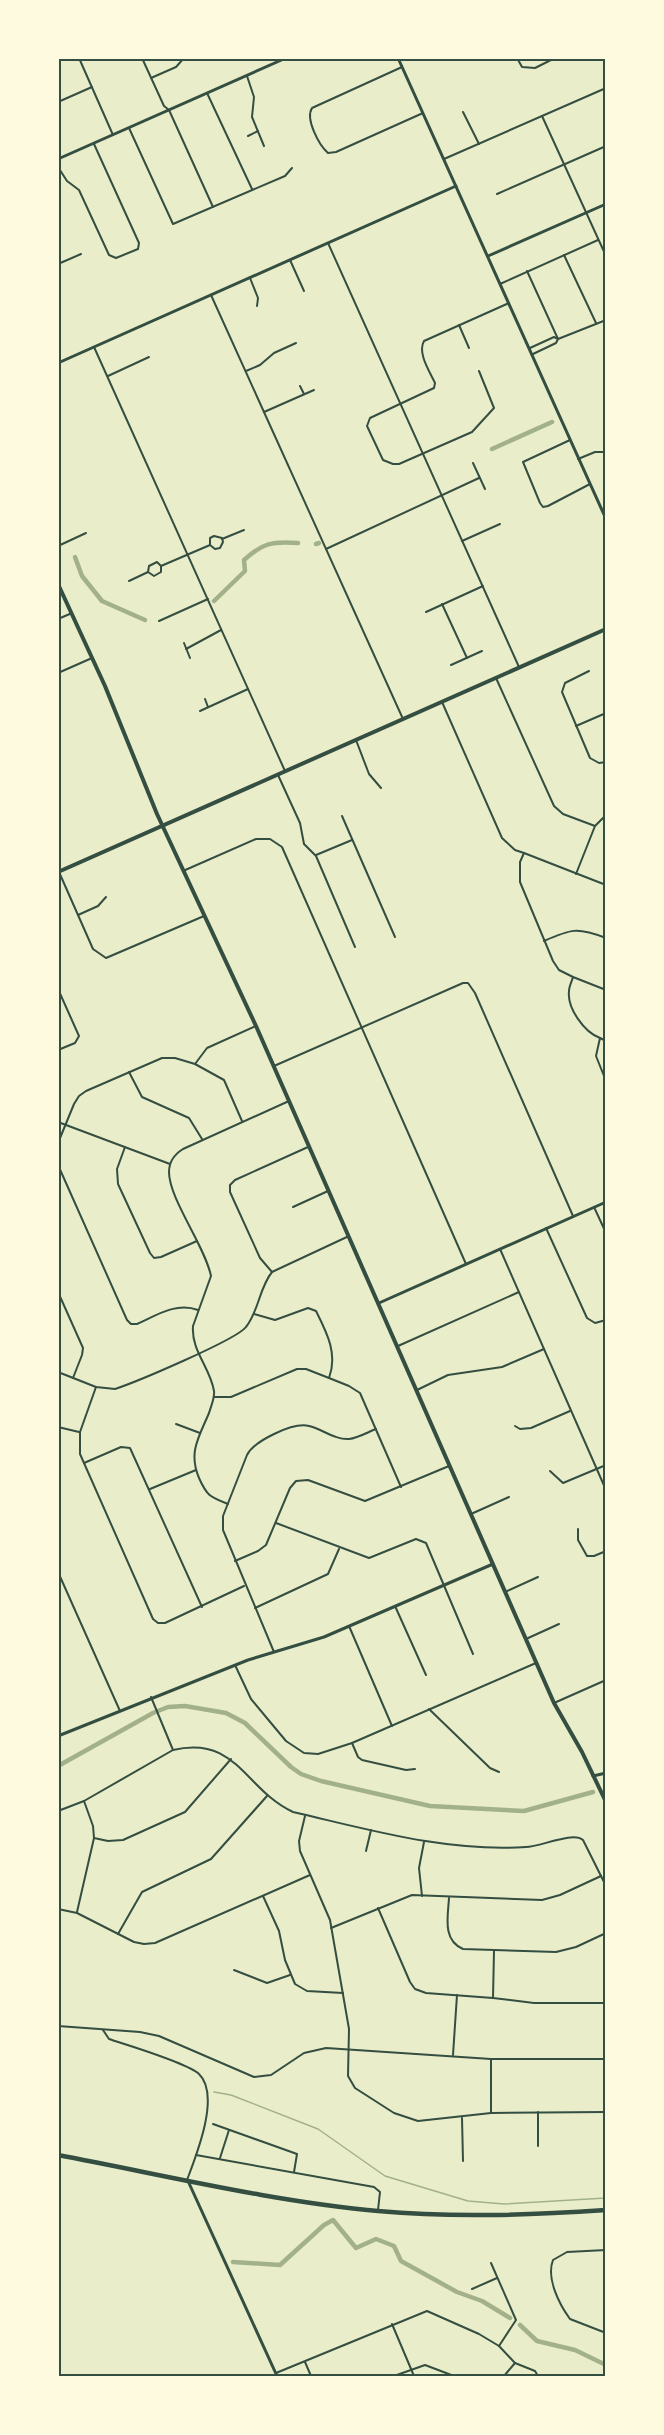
<svg xmlns="http://www.w3.org/2000/svg" width="664" height="2435" font-family="'Playfair Display',serif">
	<rect width="100%" height="100%" fill="#e9edc9"/>
	<g fill="none" stroke-linecap="round" stroke-linejoin="round">
		<!-- stream -->
		<path stroke="#a3b18a" stroke-width="1.5" d="M 214,2092 L 231,2095 L 318,2129 L 385,2176 L 468,2201 L 504,2204 L 606,2198"/>
		<!-- canal -->
		<g stroke="#a3b18a" stroke-width="4.5">
			<path d="M 492,449 L 552,422"/>
			<path d="M 316,544 L 319,543"/>
			<path d="M 75,557 L 82,576 L 102,601 L 145,620"/>
			<path d="M 214,601 L 245,571 L 244,560 C 263,543 272,541 298,543"/>
			<path d="M 58,1766 L 153,1713 L 168,1707 L 185,1706 L 226,1713 L 245,1723 L 291,1767 L 301,1774 L 321,1781 L 430,1806 L 524,1811 L 593,1792"/>
			<path d="M 233,2262 L 280,2265 L 324,2225 L 333,2220 L 356,2248 L 376,2239 L 394,2246 L 401,2261 L 457,2292 L 482,2301 L 510,2318"/>
			<path d="M 520,2325 L 537,2341 L 575,2350 L 606,2365"/>
		</g>
		<!-- minor -->
		<g stroke="#344e41" stroke-width="2">
			<path d="M 79,58 L 113,135"/>
			<path d="M 142,58 L 164,106 L 169,110 L 213,207"/>
			<path d="M 517,58 L 522,67 L 535,68 L 555,58"/>
			<path d="M 402,67 L 312,108 C 305,119 319,145 328,153 L 336,152 L 423,113"/>
			<path d="M 247,76 L 254,97 L 252,117 L 264,146"/>
			<path d="M 151,78 L 176,67 L 184,58"/>
			<path d="M 207,93 L 252,189"/>
			<path d="M 58,102 L 92,87"/>
			<path d="M 463,112 L 479,144"/>
			<path d="M 542,116 L 606,256"/>
			<path d="M 129,128 L 173,224 L 285,176 L 292,168"/>
			<path d="M 248,136 L 258,131"/>
			<path d="M 444,159 L 606,88"/>
			<path d="M 58,167 L 67,181 L 79,190 L 109,255 L 116,258 L 138,249 L 139,243 L 94,144"/>
			<path d="M 497,194 L 606,146"/>
			<path d="M 328,243 L 519,667"/>
			<path d="M 564,255 L 596,323"/>
			<path d="M 290,260 L 304,291"/>
			<path d="M 58,264 L 81,254"/>
			<path d="M 527,271 L 558,339 L 606,320"/>
			<path d="M 250,278 L 258,298 L 257,306"/>
			<path d="M 500,284 L 598,240"/>
			<path d="M 211,295 L 403,719"/>
			<path d="M 459,325 L 469,348"/>
			<path d="M 94,347 L 285,771"/>
			<path d="M 530,348 L 554,337 L 558,339 L 556,343 L 533,354"/>
			<path d="M 246,371 L 260,365 L 274,353 L 296,343"/>
			<path d="M 479,371 L 494,408 L 472,432 L 399,464 L 393,464 L 383,460 L 367,426 L 370,418 L 434,388 L 435,383 C 430,372 417,353 424,341 L 509,303"/>
			<path d="M 108,376 L 149,357"/>
			<path d="M 300,386 L 304,394"/>
			<path d="M 264,412 L 314,390"/>
			<path d="M 570,440 L 523,462 L 540,503 L 543,507 L 548,506 L 590,484"/>
			<path d="M 578,459 L 595,452 L 606,452"/>
			<path d="M 473,463 L 485,489"/>
			<path d="M 222,539 L 244,530"/>
			<path d="M 462,541 L 500,524"/>
			<path d="M 58,546 L 86,533"/>
			<path d="M 326,549 L 479,478"/>
			<path d="M 161,566 L 161,572 L 154,576 L 148,572 L 149,566 L 157,562 L 161,566 L 210,545 L 210,538 L 214,536 L 222,538 L 223,542 L 220,548 L 215,549 L 210,545"/>
			<path d="M 129,581 L 148,572"/>
			<path d="M 442,604 L 467,658"/>
			<path d="M 426,612 L 483,586"/>
			<path d="M 58,619 L 72,613"/>
			<path d="M 159,621 L 208,599"/>
			<path d="M 184,643 L 190,658"/>
			<path d="M 186,649 L 221,630"/>
			<path d="M 451,665 L 482,651"/>
			<path d="M 589,671 L 565,683 L 562,692 L 590,758 L 599,763 L 606,762"/>
			<path d="M 58,673 L 92,658"/>
			<path d="M 496,678 L 554,806 L 563,814 L 595,826"/>
			<path d="M 205,699 L 208,707"/>
			<path d="M 442,702 L 502,838 L 515,850 L 524,853 L 520,862 L 520,882 L 553,961 L 559,970 L 573,977 C 572,981 569,986 569,991 C 567,1008 584,1032 600,1038 L 596,1056 L 606,1081"/>
			<path d="M 200,711 L 248,689"/>
			<path d="M 576,726 L 606,713"/>
			<path d="M 356,740 L 369,774 L 381,788"/>
			<path d="M 278,775 L 300,823 L 304,844 L 316,856 L 355,947"/>
			<path d="M 342,816 L 395,937"/>
			<path d="M 524,853 L 606,885"/>
			<path d="M 316,855 L 352,840"/>
			<path d="M 183,871 L 256,839 L 270,839 L 282,847 L 466,1264"/>
			<path d="M 59,872 L 93,949 L 106,958 L 204,916"/>
			<path d="M 576,874 L 595,826 L 606,815"/>
			<path d="M 78,915 L 98,906 L 106,897"/>
			<path d="M 544,941 C 571,929 577,927 606,938"/>
			<path d="M 573,977 L 606,990"/>
			<path d="M 58,989 L 79,1036 L 75,1043 L 58,1050"/>
			<path d="M 600,1038 L 606,1041"/>
			<path d="M 195,1064 L 224,1080 L 242,1121"/>
			<path d="M 274,1066 L 463,983 L 468,983 L 475,993 L 573,1216"/>
			<path d="M 129,1072 L 142,1097 L 189,1118 L 202,1139"/>
			<path d="M 58,1122 L 170,1164"/>
			<path d="M 58,1143 L 74,1104 L 79,1096 L 86,1091 L 162,1058 L 175,1058 L 195,1064 L 207,1048 L 256,1026"/>
			<path d="M 125,1147 L 117,1169 L 118,1184 L 150,1253 L 154,1258 L 161,1257 L 197,1241"/>
			<path d="M 58,1165 L 127,1320 L 131,1324 L 137,1324 C 157,1315 176,1302 198,1310"/>
			<path d="M 293,1207 L 328,1191"/>
			<path d="M 594,1207 L 606,1233"/>
			<path d="M 546,1228 L 587,1318 L 595,1323 L 606,1320"/>
			<path d="M 500,1249 L 606,1490"/>
			<path d="M 272,1272 L 260,1258 L 230,1192 L 230,1185 L 235,1180 L 308,1147"/>
			<path d="M 58,1292 L 83,1348 L 82,1355 L 73,1378"/>
			<path d="M 254,1314 L 275,1320 L 308,1308 L 316,1311 C 327,1333 338,1354 329,1378 L 349,1386 L 360,1393 L 401,1487"/>
			<path d="M 398,1346 L 519,1292"/>
			<path d="M 58,1372 L 96,1387 L 115,1389 C 136,1382 236,1340 246,1327 C 259,1311 259,1288 272,1272 L 349,1236"/>
			<path d="M 96,1387 L 80,1432 L 80,1454 L 153,1619 L 158,1623 L 165,1623 L 244,1586"/>
			<path d="M 417,1390 L 448,1375 L 502,1367 L 544,1349"/>
			<path d="M 214,1397 L 231,1397 L 297,1369 L 306,1369 L 329,1378"/>
			<path d="M 176,1424 L 200,1433"/>
			<path d="M 515,1426 L 520,1429 L 531,1428 L 570,1411"/>
			<path d="M 58,1427 L 79,1432"/>
			<path d="M 84,1463 L 121,1447 L 130,1448 L 202,1607"/>
			<path d="M 550,1471 L 563,1483 L 606,1465"/>
			<path d="M 150,1489 L 196,1470"/>
			<path d="M 228,1504 C 210,1497 207,1496 199,1478 C 188,1452 199,1437 209,1413 C 211,1406 215,1398 214,1391 C 210,1367 191,1351 193,1326 L 211,1276 C 205,1246 169,1199 169,1172 C 169,1161 175,1154 183,1149 L 289,1101"/>
			<path d="M 471,1514 L 509,1497"/>
			<path d="M 276,1523 L 369,1558 L 416,1539 L 426,1543 L 473,1654"/>
			<path d="M 578,1529 L 578,1540 L 587,1556 L 594,1556 L 606,1551"/>
			<path d="M 235,1561 L 258,1551 L 266,1545 L 290,1488 L 296,1481 L 308,1480 L 365,1501 L 449,1466"/>
			<path d="M 58,1572 L 120,1711"/>
			<path d="M 505,1592 L 538,1577"/>
			<path d="M 395,1606 L 426,1675"/>
			<path d="M 255,1608 L 328,1574 L 339,1549"/>
			<path d="M 349,1626 L 392,1726"/>
			<path d="M 526,1639 L 559,1624"/>
			<path d="M 274,1652 L 223,1530 L 223,1516 L 247,1455 C 254,1441 293,1422 309,1426 C 322,1429 335,1440 349,1439 C 358,1438 368,1432 376,1429"/>
			<path d="M 235,1665 L 251,1699 L 286,1741 L 304,1753 L 318,1754 L 352,1743 L 536,1663"/>
			<path d="M 151,1697 L 173,1750"/>
			<path d="M 554,1703 L 606,1680"/>
			<path d="M 429,1709 L 490,1768 L 499,1772"/>
			<path d="M 352,1743 L 358,1757 L 362,1760 L 406,1770 L 415,1769"/>
			<path d="M 58,1811 L 84,1801 L 173,1750 C 237,1735 244,1789 293,1812 C 371,1830 445,1852 526,1847 C 540,1847 573,1831 583,1840 L 606,1886"/>
			<path d="M 305,1816 L 299,1841 L 300,1851 L 330,1920 L 349,2029 L 348,2076 L 355,2088 L 394,2113 L 418,2121 L 491,2113 L 606,2112"/>
			<path d="M 94,1838 L 108,1841 L 123,1840 L 185,1812 L 231,1759"/>
			<path d="M 366,1851 L 371,1830"/>
			<path d="M 263,1896 L 279,1931 L 285,1960 L 295,1984 L 307,1991 L 343,1993"/>
			<path d="M 422,1896 L 419,1868 L 424,1842"/>
			<path d="M 449,1898 C 448,1916 442,1940 463,1949 L 556,1952 L 576,1947 L 606,1933"/>
			<path d="M 378,1908 L 410,1982 L 415,1989 L 426,1993 L 493,1998 L 534,2003 L 606,2003"/>
			<path d="M 58,1909 L 77,1913 L 134,1942 L 144,1944 L 155,1943 L 310,1875"/>
			<path d="M 77,1912 L 94,1838 L 93,1826 L 84,1801"/>
			<path d="M 331,1928 L 412,1895 L 542,1900 L 560,1895 L 601,1876"/>
			<path d="M 118,1934 L 142,1892 L 211,1859 L 267,1796"/>
			<path d="M 234,1970 L 267,1983 L 290,1975"/>
			<path d="M 493,1998 L 494,1951"/>
			<path d="M 58,2026 L 140,2032 L 159,2036 L 254,2077 L 271,2075 L 304,2053 L 326,2048 L 491,2059 L 606,2059"/>
			<path d="M 103,2030 L 109,2039 C 127,2045 188,2063 199,2074 C 221,2095 196,2156 187,2180"/>
			<path d="M 453,2055 L 457,1995"/>
			<path d="M 491,2059 L 491,2113"/>
			<path d="M 538,2112 L 538,2146"/>
			<path d="M 462,2118 L 463,2161"/>
			<path d="M 213,2124 L 297,2154 L 294,2172"/>
			<path d="M 196,2155 L 374,2187 L 380,2192 L 378,2210"/>
			<path d="M 220,2158 L 229,2130"/>
			<path d="M 606,2250 L 567,2252 L 553,2260 C 546,2278 559,2304 570,2319 L 606,2333"/>
			<path d="M 491,2263 L 516,2320 L 499,2346"/>
			<path d="M 472,2289 L 497,2278"/>
			<path d="M 392,2324 L 414,2376"/>
			<path d="M 305,2362 L 311,2376"/>
			<path d="M 276,2373 L 427,2311 L 479,2334 L 499,2346 L 515,2363 L 535,2371 L 538,2376"/>
			<path d="M 394,2376 L 425,2365 L 454,2376"/>
			<path d="M 504,2376 L 515,2363"/>
		</g>
		<!-- tertiary -->
		<g stroke="#344e41" stroke-width="3">
			<path d="M 398,58 L 606,519"/>
			<path d="M 58,159 L 286,58"/>
			<path d="M 488,256 L 606,204"/>
			<path d="M 58,363 L 456,186"/>
			<path d="M 379,1303 L 606,1202"/>
			<path d="M 58,1736 L 248,1660 L 324,1637 L 493,1564"/>
			<path d="M 593,1776 L 606,1773"/>
			<path d="M 188,2181 L 277,2376"/>
		</g>
		<!-- secondary -->
		<g stroke="#344e41" stroke-width="4">
			<path d="M 58,584 L 105,686 L 157,814 L 256,1026 L 554,1703 L 582,1752 L 606,1802"/>
			<path d="M 58,872 L 606,629"/>
		</g>
		<!-- primary -->
		<path stroke="#344e41" stroke-width="4.5" d="M 58,2155 C 164,2175 270,2201 378,2211 C 454,2218 529,2215 606,2210"/>
	</g>
	<!-- border -->
	<rect width="664" height="2435" fill="none" stroke="#fefae0" stroke-width="120"/>
	<rect x="60" y="60" width="544" height="2315" fill="none" stroke="#344e41" stroke-width="2"/>
</svg>
